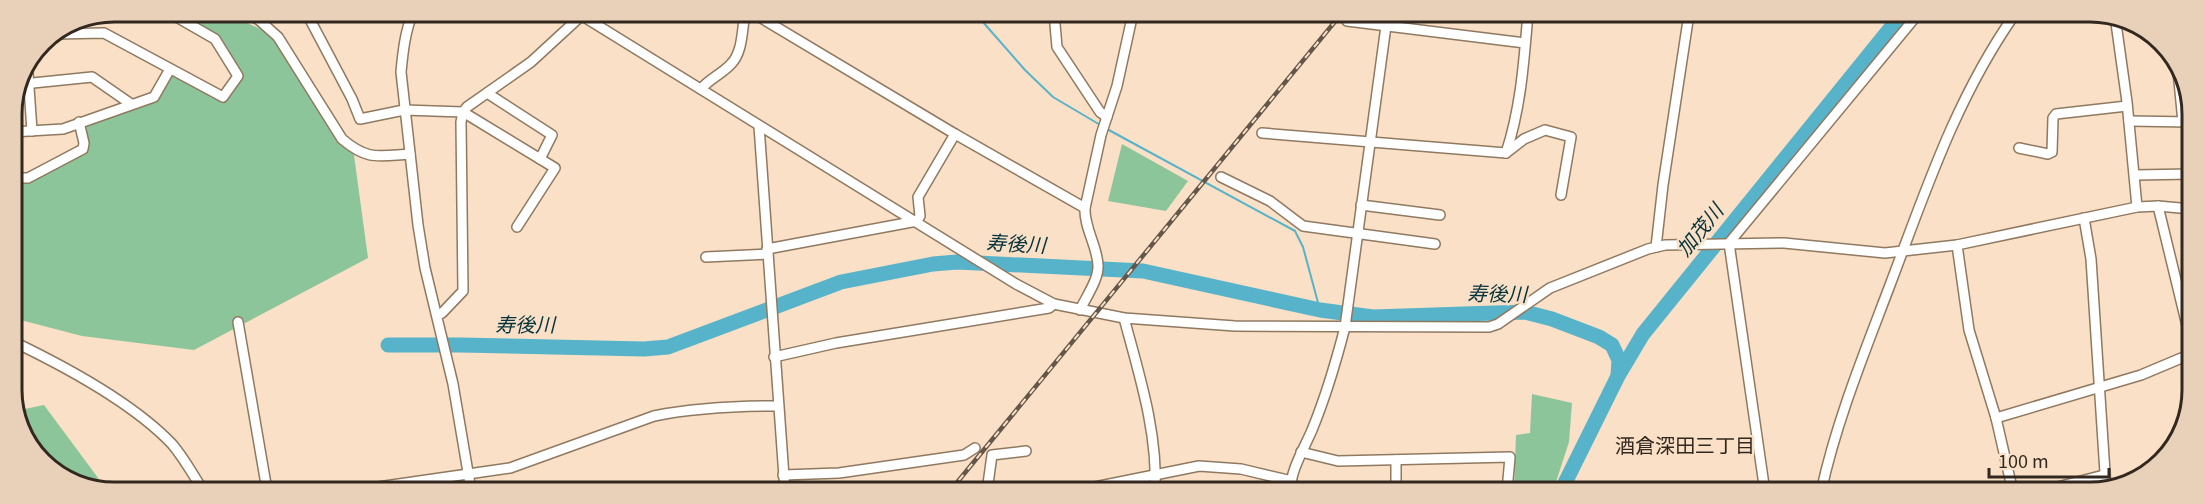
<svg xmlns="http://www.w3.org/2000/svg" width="2205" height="504" font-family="Georgia,'Noto Sans JP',serif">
	<rect width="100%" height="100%" fill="#f9e0c6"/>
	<!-- green -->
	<g fill="#8dc59b">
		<path d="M 168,12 L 223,12 L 278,37 L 353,148 L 368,258 L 194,350 L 82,336 L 13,318 L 13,178 L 29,178 L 83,149 L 79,122 L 154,97 L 170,69 L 223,97 L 238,76 L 215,39 Z"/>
		<path d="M 1122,144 L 1188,181 L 1166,211 L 1108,201 Z"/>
		<path d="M 1532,394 L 1572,403 L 1569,442 L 1553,491 L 1514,491 L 1516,435 L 1530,433 Z"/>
		<path d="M 44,405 L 107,490 L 95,490 L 42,462 L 15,411 Z"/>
	</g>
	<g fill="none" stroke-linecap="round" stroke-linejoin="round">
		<!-- stream -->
		<g stroke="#57b3ca" stroke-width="2">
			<path d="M 975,13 L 1025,70 L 1053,97 L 1102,126"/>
			<path d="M 1107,129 L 1295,231 L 1303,247 L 1320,310"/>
		</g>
		<!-- river -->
		<g stroke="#57b3ca" stroke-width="15">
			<path d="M 388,345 L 460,345 L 644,349 L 668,347 L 841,282 L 933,264 L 957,262 L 1143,271 L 1320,310 L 1373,317 L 1525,312 L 1552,319 L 1599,337 L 1612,345 L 1619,360 L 1618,376"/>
			<path d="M 1561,491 L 1618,376 L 1643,334 L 1902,14"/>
		</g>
		<!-- minor casing -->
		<g stroke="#8f7961" stroke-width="12">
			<g id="minor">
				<path d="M 245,12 L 259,20 L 278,37 L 342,139 C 368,161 378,156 410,154"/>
				<path d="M 306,12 L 352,99 L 360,119 L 404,110 L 463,112 L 555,168 L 517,227"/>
				<path d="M 413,12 C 405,32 403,51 401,72 L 418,225 L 425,268 L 453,384 L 471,490"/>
				<path d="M 576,12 L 1016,284 L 1054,304 L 1124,318 L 1235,326 L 1489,327 L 1498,324 L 1550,288 L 1648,249 L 1665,245 L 1784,243 L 1885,253 L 1957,245 L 2137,207 L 2158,206 L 2191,209"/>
				<path d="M 753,13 L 955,134 L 1085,208"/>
				<path d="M 1054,13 L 1057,47 L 1100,112 L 1107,117"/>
				<path d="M 2115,16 L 2127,102 L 2137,207"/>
				<path d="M 1347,21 L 1525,43"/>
				<path d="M 55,34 L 104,33 L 223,97 L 238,76 L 215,39 L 168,12"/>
				<path d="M 2178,71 L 2183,122"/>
				<path d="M 28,73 L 32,131"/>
				<path d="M 23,84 L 92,77 L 131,104"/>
				<path d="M 701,89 C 709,79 722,74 731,64 C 743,52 742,29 745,13"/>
				<path d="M 487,93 L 552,135 L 540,159"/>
				<path d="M 2129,121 L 2191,122"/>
				<path d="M 759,126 L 785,491"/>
				<path d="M 12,132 L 63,129 L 154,97 L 170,69"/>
				<path d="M 1262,133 L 1506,153 L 1524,139 L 1545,130 L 1571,137 L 1561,195"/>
				<path d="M 2019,148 L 2048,154 L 2052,152 L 2053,118 L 2056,114 L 2127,106"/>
				<path d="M 1506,153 C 1521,107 1524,61 1528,13"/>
				<path d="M 2135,175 L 2191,174"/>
				<path d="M 1221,177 L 1270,201 L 1303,226 L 1435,244"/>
				<path d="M 13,178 L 28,178 L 83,149 L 84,143 L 79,122"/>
				<path d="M 1361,205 L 1440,215"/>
				<path d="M 2158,206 L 2191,342"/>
				<path d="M 2084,218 L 2091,259 L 2106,488"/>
				<path d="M 1957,245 L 1969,330 L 1996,418 L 2013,492"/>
				<path d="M 1656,247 L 1663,185 L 1689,14"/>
				<path d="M 767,249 L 917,221 L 920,216 L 918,197 L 955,134"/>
				<path d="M 706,257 L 767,254"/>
				<path d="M 1080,310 C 1086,297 1099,279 1098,265 C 1097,245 1084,228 1085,208 L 1101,135 L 1117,86 L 1133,13"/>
				<path d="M 437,315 L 442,313 L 463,291 L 461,122 L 463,112 L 467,107 L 531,62 L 581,16"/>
				<path d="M 1124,318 C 1139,374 1158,433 1155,491"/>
				<path d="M 238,322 L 267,490"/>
				<path d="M 14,342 C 66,367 132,402 172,444 C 184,458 193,475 203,490"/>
				<path d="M 774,357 L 836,343 L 1049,308 L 1054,304"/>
				<path d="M 1996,418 L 2141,375 L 2191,354"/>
				<path d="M 1301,452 L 1338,461 L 1510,457 L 1507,491"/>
				<path d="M 783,475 L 839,473 L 964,455 L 975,448"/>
				<path d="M 357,490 L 510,468 L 654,416 C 694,408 736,406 778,406"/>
				<path d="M 987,491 L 992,455 L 1026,451"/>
				<path d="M 1075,491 L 1199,466 L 1241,469 L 1292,481"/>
				<path d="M 1290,491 C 1291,469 1304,449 1312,430 C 1326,396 1336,362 1345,327 L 1386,26"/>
				<path d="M 1396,491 L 1396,460"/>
				<path d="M 1765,492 L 1729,243 L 1918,14"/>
				<path d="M 1821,492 C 1836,422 1865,351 1890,285 C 1926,190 1956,98 2015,14"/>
				<path d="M 2038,492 L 2104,475"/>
			</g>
		</g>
		<!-- minor -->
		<use href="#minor" stroke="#fff" stroke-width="9"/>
		<!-- rail casing -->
		<g stroke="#645649" stroke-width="4.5">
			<path id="rail" d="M 950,491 L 1342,13"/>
		</g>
		<!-- rail -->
		<use href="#rail" stroke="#f9e0c6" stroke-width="2" stroke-dasharray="7" stroke-linecap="butt"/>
	</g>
	<g text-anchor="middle" stroke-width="5" stroke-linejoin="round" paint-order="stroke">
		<!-- water labels -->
		<g font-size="20" font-style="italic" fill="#05333d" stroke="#f9e0c6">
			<text transform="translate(1700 230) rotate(-51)" y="7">加茂川</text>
			<text transform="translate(1016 244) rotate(3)" y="7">寿後川</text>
			<text transform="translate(1497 294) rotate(1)" y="7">寿後川</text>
			<text x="525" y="332">寿後川</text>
		</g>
		<!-- neighbourhood labels -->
		<g font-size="20" fill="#32281f" stroke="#f9e0c6">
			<text x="1685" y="453">酒倉深田三丁目</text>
		</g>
	</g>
	<!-- crop -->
	<path d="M0 0H2205V504H0ZM114 22H2090A92 92 0 0 1 2182 114V390A92 92 0 0 1 2090 482H114A92 92 0 0 1 22 390V114A92 92 0 0 1 114 22Z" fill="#e9d1b9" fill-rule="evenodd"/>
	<path fill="none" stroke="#32281f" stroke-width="3" d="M114 22H2090A92 92 0 0 1 2182 114V390A92 92 0 0 1 2090 482H114A92 92 0 0 1 22 390V114A92 92 0 0 1 114 22Z"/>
	<!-- scale -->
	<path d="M1989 468v9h120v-9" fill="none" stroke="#32281f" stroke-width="3"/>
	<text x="1998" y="468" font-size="18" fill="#32281f" stroke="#f9e0c6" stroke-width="4.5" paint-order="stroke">100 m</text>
</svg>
